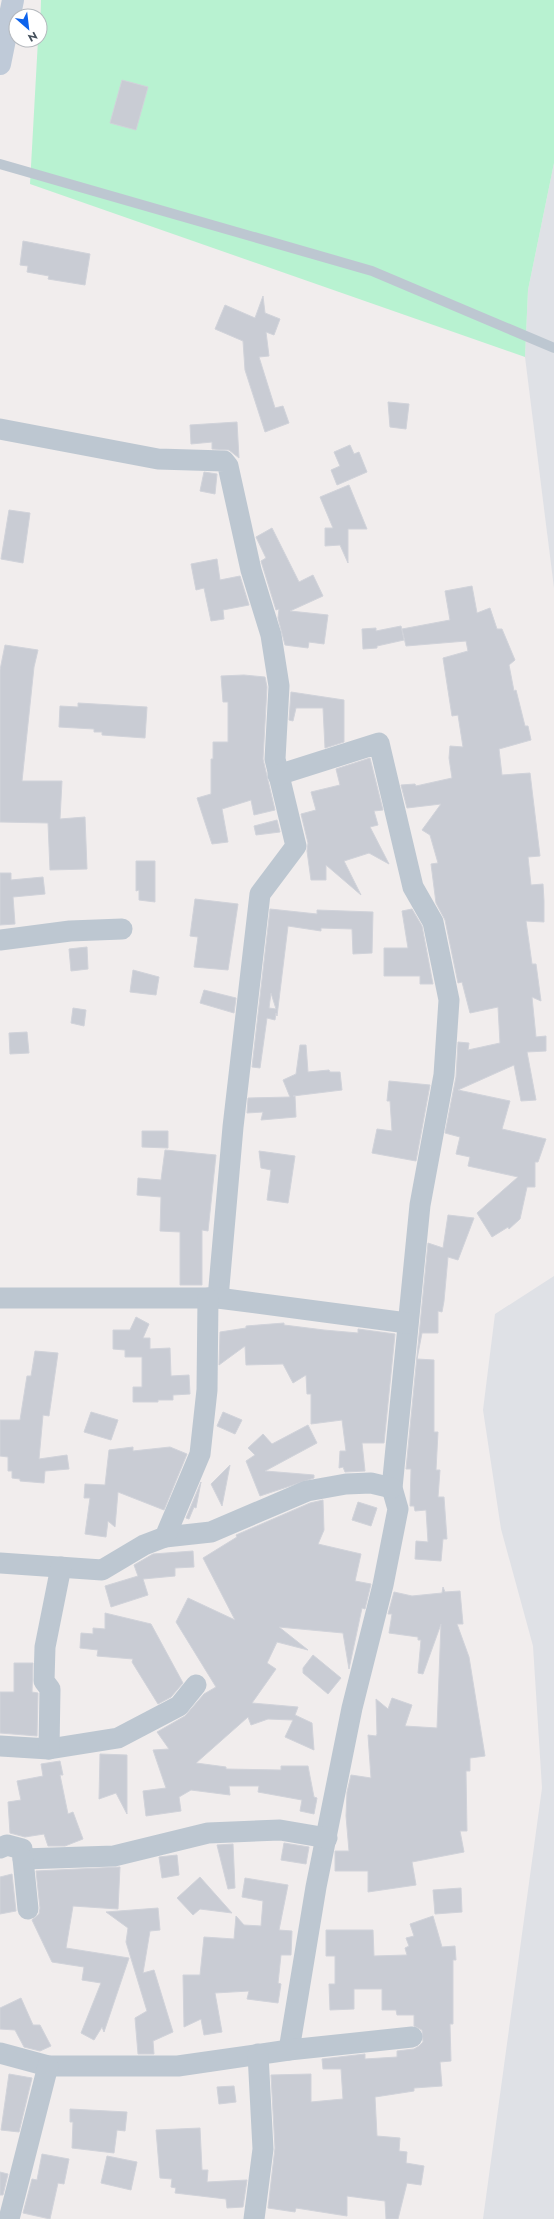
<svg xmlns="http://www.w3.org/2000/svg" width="554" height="2219" font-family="Jost,sans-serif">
	<rect width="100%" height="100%" fill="#f1eded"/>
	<!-- airport -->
	<g fill="#dfe1e6">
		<path d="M 554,163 L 554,588 L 525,357 L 528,290 Z"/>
		<path d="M 554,1276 L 554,2219 L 483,2219 L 542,1788 L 533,1646 L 501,1529 L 483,1410 L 495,1314 Z"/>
	</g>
	<!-- green -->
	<path fill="#b8f2d1" d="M 41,0 L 554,0 L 554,163 L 528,290 L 525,357 L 30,184 L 38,40 L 40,40 Z"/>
	<!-- building -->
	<g fill="#c9ccd4" stroke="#d1d3da" fill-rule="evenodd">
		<path d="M 122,80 L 148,87 L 136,130 L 110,123 Z"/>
		<path d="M 23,241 L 90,254 L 85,285 L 48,279 L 49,276 L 27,272 L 28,266 L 20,265 Z"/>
		<path d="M 263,296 L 265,313 L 280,319 L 274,335 L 266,332 L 269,356 L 259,357 L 275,408 L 283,406 L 289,423 L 265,432 L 245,370 L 243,341 L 215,329 L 225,305 L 255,318 Z"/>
		<path d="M 388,402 L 409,404 L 406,429 L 390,427 Z"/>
		<path d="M 237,422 L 239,458 L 229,450 L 212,449 L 212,442 L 191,444 L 190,425 Z"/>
		<path d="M 350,445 L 354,454 L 359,452 L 367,472 L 337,485 L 331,470 L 340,466 L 334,452 Z"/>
		<path d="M 204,472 L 217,474 L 215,494 L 200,491 Z"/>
		<path d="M 349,485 L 367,529 L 348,529 L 348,563 L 340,545 L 325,546 L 325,528 L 333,528 L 320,497 Z"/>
		<path d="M 9,510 L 30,513 L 23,563 L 1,559 Z"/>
		<path d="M 272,528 L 299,582 L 313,575 L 323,596 L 290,611 L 328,615 L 324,644 L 309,642 L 308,648 L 285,645 L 278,618 L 279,609 L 276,610 L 261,561 L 266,558 L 256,537 Z"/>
		<path d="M 217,559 L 220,580 L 240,576 L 249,605 L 223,610 L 224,619 L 211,621 L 204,588 L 196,590 L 191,564 Z"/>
		<path d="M 472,586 L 477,613 L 490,608 L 497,629 L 502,629 L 515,660 L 509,665 L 514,691 L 516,690 L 525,726 L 528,726 L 531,740 L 499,749 L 502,775 L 530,773 L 540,856 L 528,857 L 531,885 L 543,884 L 544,901 L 544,922 L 526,921 L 532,964 L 536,964 L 541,1001 L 532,997 L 536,1037 L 546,1036 L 546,1051 L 527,1052 L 536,1100 L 521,1101 L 514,1065 L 458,1090 L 510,1101 L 502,1129 L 546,1139 L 538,1162 L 535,1162 L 535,1187 L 527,1187 L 520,1219 L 509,1229 L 508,1227 L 492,1237 L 477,1213 L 518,1177 L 468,1166 L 470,1157 L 456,1154 L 460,1137 L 445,1133 L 456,1077 L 458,1042 L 469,1043 L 468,1050 L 500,1043 L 498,1007 L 470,1013 L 462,982 L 458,983 L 445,920 L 436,903 L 431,864 L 438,863 L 430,835 L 422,830 L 441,804 L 407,808 L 401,785 L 415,784 L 416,786 L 452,778 L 449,758 L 450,746 L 463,747 L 458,715 L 452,716 L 443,658 L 468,651 L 466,641 L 406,646 L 402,629 L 450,620 L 445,591 Z"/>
		<path d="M 401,626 L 404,640 L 377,646 L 377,648 L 363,649 L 362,629 L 376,628 L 376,631 Z"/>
		<path d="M 5,645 L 38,650 L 34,667 L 22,781 L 62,781 L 60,819 L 85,817 L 87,869 L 50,870 L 48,823 L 0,822 L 0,670 Z"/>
		<path d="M 244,675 L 265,677 L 267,687 L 263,759 L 275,810 L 254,815 L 251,800 L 222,809 L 228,842 L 212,844 L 197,798 L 211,794 L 211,759 L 213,759 L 213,742 L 228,742 L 228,702 L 223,702 L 221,676 Z"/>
		<path d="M 291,692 L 344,700 L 344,742 L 325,748 L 323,708 L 296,708 L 293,721 L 289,720 Z"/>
		<path d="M 78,703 L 147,707 L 145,738 L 102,735 L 102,732 L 94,732 L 94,729 L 59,727 L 60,706 L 78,707 Z"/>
		<path d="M 370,758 L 383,810 L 374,811 L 378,825 L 370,827 L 389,864 L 369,853 L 344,861 L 361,895 L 326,865 L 326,880 L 311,880 L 307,851 L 308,843 L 301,814 L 316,810 L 311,792 L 340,785 L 336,769 Z"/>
		<path d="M 277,820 L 280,832 L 256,835 L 254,826 Z"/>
		<path d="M 136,861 L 155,861 L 155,902 L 139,900 L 139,890 L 136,891 Z"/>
		<path d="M 0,873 L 11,873 L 11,880 L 43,877 L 45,894 L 13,897 L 15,924 L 0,925 Z"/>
		<path d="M 195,899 L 238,904 L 228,970 L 194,967 L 198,937 L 190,936 Z"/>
		<path d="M 270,909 L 317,914 L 317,910 L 373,912 L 372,953 L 353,954 L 352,929 L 321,928 L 321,931 L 288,926 L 277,1016 L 276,1013 L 275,1020 L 267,1018 L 260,1068 L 252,1067 ZM 271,993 L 276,1009 L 269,1008 Z"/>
		<path d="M 412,909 L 422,926 L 433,984 L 420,984 L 420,976 L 384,976 L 384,948 L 408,948 L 402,911 Z"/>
		<path d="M 87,947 L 88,969 L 71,971 L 69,949 Z"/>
		<path d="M 133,970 L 159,977 L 156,995 L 130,992 Z"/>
		<path d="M 204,990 L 236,998 L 234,1013 L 200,1003 Z"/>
		<path d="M 73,1008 L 86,1010 L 84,1026 L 71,1023 Z"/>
		<path d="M 27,1032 L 29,1053 L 10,1054 L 9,1033 Z"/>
		<path d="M 300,1045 L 306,1045 L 308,1072 L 329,1070 L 330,1072 L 340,1072 L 342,1090 L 293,1096 L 295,1096 L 296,1117 L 261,1120 L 263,1112 L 247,1113 L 248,1098 L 290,1097 L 283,1080 L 296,1074 Z"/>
		<path d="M 389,1081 L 430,1085 L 416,1161 L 372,1153 L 377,1129 L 392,1131 L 390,1101 L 387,1101 Z"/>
		<path d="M 142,1131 L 168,1131 L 168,1148 L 142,1147 Z"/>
		<path d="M 165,1150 L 216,1155 L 208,1231 L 202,1230 L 202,1285 L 180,1285 L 180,1232 L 160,1231 L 161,1197 L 137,1195 L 138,1178 L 161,1180 Z"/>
		<path d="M 259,1151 L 295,1156 L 288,1203 L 267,1200 L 271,1170 L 261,1168 Z"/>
		<path d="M 448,1215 L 474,1218 L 458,1260 L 448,1257 L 444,1301 L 442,1312 L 438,1311 L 438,1333 L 422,1333 L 417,1359 L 434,1360 L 434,1432 L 438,1432 L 436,1470 L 440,1470 L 438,1497 L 444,1497 L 447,1539 L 443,1539 L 441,1561 L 415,1559 L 416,1541 L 428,1542 L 426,1510 L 415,1511 L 414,1506 L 410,1506 L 411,1469 L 406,1469 L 428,1243 L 443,1248 Z"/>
		<path d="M 136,1317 L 149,1324 L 143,1338 L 150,1338 L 150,1349 L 170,1348 L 171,1376 L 189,1375 L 190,1394 L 173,1395 L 173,1400 L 158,1400 L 158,1402 L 133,1402 L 133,1387 L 142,1387 L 142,1357 L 125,1357 L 125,1350 L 113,1349 L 113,1330 L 130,1330 Z"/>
		<path d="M 284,1323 L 284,1325 L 324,1330 L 358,1333 L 358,1329 L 395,1334 L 384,1443 L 362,1443 L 365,1471 L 345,1472 L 343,1467 L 339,1468 L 340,1451 L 346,1451 L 342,1420 L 311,1424 L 311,1394 L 307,1394 L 306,1375 L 293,1383 L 283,1364 L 246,1365 L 245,1346 L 219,1365 L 220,1332 L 246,1328 L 246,1326 Z"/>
		<path d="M 35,1351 L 58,1353 L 49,1416 L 43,1415 L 39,1459 L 67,1455 L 69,1469 L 45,1471 L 44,1483 L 20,1481 L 20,1479 L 12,1478 L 12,1471 L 8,1471 L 8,1457 L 0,1456 L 0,1420 L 20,1420 L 27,1376 L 31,1376 Z"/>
		<path d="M 91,1412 L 118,1420 L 111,1440 L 84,1432 Z"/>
		<path d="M 223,1412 L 242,1420 L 235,1434 L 217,1426 Z"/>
		<path d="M 308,1425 L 317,1443 L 265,1471 L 314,1475 L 314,1478 L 260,1496 L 246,1461 L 255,1455 L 248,1448 L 263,1434 L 272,1444 Z"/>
		<path d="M 133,1447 L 133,1451 L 170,1447 L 187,1454 L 164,1510 L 118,1492 L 115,1527 L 108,1521 L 106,1537 L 85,1534 L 90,1498 L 84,1498 L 85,1484 L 105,1485 L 109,1450 Z"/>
		<path d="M 230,1465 L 222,1506 L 211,1484 Z"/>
		<path d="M 201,1482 L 196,1508 L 194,1507 L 189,1519 L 186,1518 Z"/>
		<path d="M 323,1500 L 324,1530 L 318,1544 L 361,1554 L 355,1581 L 371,1584 L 365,1609 L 362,1608 L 349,1669 L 343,1633 L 279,1627 L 308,1650 L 277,1642 L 267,1663 L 276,1669 L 252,1703 L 298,1707 L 295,1715 L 312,1723 L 314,1750 L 285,1737 L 293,1720 L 268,1719 L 251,1725 L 248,1717 L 196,1763 L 226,1767 L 226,1769 L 281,1770 L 281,1766 L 308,1766 L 314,1797 L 317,1798 L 314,1814 L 300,1811 L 302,1800 L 258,1792 L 259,1786 L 229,1786 L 230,1795 L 191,1790 L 179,1797 L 181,1811 L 146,1816 L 143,1791 L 166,1788 L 153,1750 L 169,1749 L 157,1732 L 185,1716 L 204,1694 L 216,1687 L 176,1622 L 188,1598 L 235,1620 L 203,1558 L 237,1537 L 236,1535 L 310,1503 Z"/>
		<path d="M 358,1502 L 377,1508 L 371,1526 L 352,1520 Z"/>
		<path d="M 193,1551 L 194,1567 L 175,1568 L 175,1576 L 143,1579 L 148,1595 L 111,1607 L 105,1586 L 138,1576 L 134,1565 L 153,1554 Z"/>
		<path d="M 443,1587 L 445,1592 L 460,1591 L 463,1624 L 457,1624 L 469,1657 L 485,1756 L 470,1758 L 470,1771 L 466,1771 L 467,1831 L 460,1831 L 464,1852 L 412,1862 L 416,1885 L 368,1892 L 368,1871 L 335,1871 L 335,1851 L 349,1851 L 346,1816 L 347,1792 L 351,1775 L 371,1778 L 368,1735 L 376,1736 L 377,1734 L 376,1699 L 388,1709 L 392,1698 L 412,1705 L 405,1726 L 437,1728 L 441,1624 L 423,1674 L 418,1673 L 421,1640 L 418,1640 L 418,1637 L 389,1633 L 392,1614 L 388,1614 L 394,1592 L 412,1596 L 442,1593 Z"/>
		<path d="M 105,1613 L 151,1624 L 183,1683 L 171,1697 L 158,1704 L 132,1662 L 133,1659 L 97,1656 L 98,1650 L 80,1648 L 81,1633 L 93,1634 L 93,1628 L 105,1629 Z"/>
		<path d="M 313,1655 L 341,1678 L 328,1694 L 303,1673 L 303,1668 Z"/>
		<path d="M 14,1663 L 33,1663 L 32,1692 L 38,1693 L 37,1736 L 0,1733 L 0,1692 L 14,1692 Z"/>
		<path d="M 100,1754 L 127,1755 L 127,1814 L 116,1793 L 99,1799 Z"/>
		<path d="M 60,1761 L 63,1775 L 60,1775 L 68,1814 L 73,1812 L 83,1839 L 65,1846 L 48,1846 L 44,1834 L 25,1837 L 10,1833 L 8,1802 L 21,1800 L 17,1781 L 43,1776 L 41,1764 Z"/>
		<path d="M 284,1843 L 309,1847 L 306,1864 L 281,1860 Z"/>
		<path d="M 233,1844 L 235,1888 L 228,1889 L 217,1845 Z"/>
		<path d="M 177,1855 L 179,1875 L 162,1878 L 159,1857 Z"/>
		<path d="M 120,1867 L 118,1909 L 73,1906 L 66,1948 L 129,1958 L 104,2032 L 102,2027 L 94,2040 L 81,2033 L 101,1983 L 82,1980 L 84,1967 L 52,1962 L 32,1920 L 39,1914 L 40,1908 L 36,1871 Z"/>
		<path d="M 12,1874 L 16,1911 L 0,1914 L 0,1877 Z"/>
		<path d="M 200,1877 L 232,1913 L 200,1909 L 193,1915 L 177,1898 Z"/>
		<path d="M 245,1878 L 288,1885 L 279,1930 L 292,1931 L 291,1955 L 281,1955 L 278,1983 L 281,1984 L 278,2003 L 247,1999 L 249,1991 L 215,1993 L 222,2032 L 204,2035 L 201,2019 L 184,2027 L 183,1975 L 200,1975 L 204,1937 L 234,1939 L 236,1916 L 244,1925 L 261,1926 L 263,1901 L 242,1897 Z"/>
		<path d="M 461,1888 L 462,1912 L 435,1914 L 433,1890 Z"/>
		<path d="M 158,1908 L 160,1930 L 150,1931 L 143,1973 L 154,1970 L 173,2032 L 153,2041 L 154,2054 L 138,2054 L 135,2018 L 147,2011 L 126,1942 L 128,1928 L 106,1912 Z"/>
		<path d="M 433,1916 L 442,1947 L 455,1946 L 456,1960 L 453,1960 L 453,2024 L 450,2024 L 451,2061 L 440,2062 L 442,2086 L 414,2088 L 414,2091 L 375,2097 L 377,2136 L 400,2138 L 399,2151 L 407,2152 L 406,2163 L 424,2166 L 421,2185 L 407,2183 L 398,2219 L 386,2219 L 385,2201 L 347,2196 L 347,2216 L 296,2208 L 295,2212 L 268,2208 L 275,2148 L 271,2075 L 311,2074 L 311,2102 L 343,2099 L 341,2069 L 323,2069 L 322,2059 L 365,2054 L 365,2059 L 397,2057 L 397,2051 L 414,2049 L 419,2046 L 423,2042 L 422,2030 L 414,2026 L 414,2015 L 397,2015 L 396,2010 L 382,2010 L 382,1989 L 354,1989 L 354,2009 L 330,2010 L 329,1984 L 335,1984 L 335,1956 L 326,1956 L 326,1930 L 373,1930 L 374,1956 L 407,1955 L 405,1948 L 409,1946 L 406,1938 L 414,1936 L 410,1924 Z"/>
		<path d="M 21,1998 L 33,2025 L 40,2025 L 51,2046 L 40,2051 L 24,2047 L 15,2030 L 0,2029 L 0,2008 Z"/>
		<path d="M 9,2074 L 32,2078 L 19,2132 L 1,2130 Z"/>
		<path d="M 234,2086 L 236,2102 L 219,2104 L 217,2087 Z"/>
		<path d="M 70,2109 L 127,2112 L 125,2131 L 117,2130 L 114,2153 L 72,2148 L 73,2122 L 70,2122 Z"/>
		<path d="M 200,2128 L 202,2170 L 208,2170 L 207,2182 L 247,2180 L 243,2207 L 227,2208 L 226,2199 L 175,2193 L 176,2188 L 171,2187 L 172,2179 L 160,2178 L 156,2130 Z"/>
		<path d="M 42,2154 L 69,2159 L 64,2184 L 58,2183 L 50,2219 L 23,2213 L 32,2179 L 37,2180 Z"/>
		<path d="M 107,2156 L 137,2162 L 131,2190 L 101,2183 Z"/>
		<path d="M 0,2172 L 8,2174 L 3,2195 L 0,2195 Z"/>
	</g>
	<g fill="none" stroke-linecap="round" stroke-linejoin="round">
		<!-- lane -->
		<path stroke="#bdc7d1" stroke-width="10" d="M 0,164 L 372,271 L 554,348"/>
		<!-- street -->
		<g stroke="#bdc7d1" stroke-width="21">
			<path d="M 0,429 L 158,459 L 224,461 L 228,466 L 251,570 L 271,635 L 279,686 L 275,759 L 296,846 L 260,894 L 233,1127 L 218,1298"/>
			<path d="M 278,775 L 379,743 L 413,887 L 433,922 L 449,1000 L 444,1075 L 420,1205 L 392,1488 L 398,1509 L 383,1585 L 352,1708 L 316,1887 L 289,2050"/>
			<path d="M 0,940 L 70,931 L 122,929"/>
			<path d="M 0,1298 L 218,1298 L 407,1323"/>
			<path d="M 165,1537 L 211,1532 L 307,1491 L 346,1484 L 371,1483 L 392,1488"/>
			<path d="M 0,1563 L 102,1570 L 144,1545 L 165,1537 L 200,1454 L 207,1390 L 208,1298"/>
			<path d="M 0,1746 L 49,1749 L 118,1738 L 179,1706 L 196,1685"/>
			<path d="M 49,1749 L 50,1689 L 44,1681 L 45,1647 L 61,1567"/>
			<path d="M 0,1848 L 7,1845 L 22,1849 L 23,1859 L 114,1856 L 208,1833 L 280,1830 L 327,1838"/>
			<path d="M 23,1859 L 28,1909"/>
			<path d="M 0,2053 L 48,2066 L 178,2066 L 289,2050 L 412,2037"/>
			<path d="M 9,2219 L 48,2066"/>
			<path d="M 254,2219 L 263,2149 L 258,2054"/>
		</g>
		<!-- secondary -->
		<path stroke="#bfcad8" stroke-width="22" d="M 0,64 L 13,0"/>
	</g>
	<!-- north arrow -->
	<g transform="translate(28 28) rotate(152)"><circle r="19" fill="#ffffff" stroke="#b5b9be"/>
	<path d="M0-3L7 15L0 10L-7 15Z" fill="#0c62ec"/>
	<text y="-6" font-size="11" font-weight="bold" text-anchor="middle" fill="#45505c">N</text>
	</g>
</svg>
